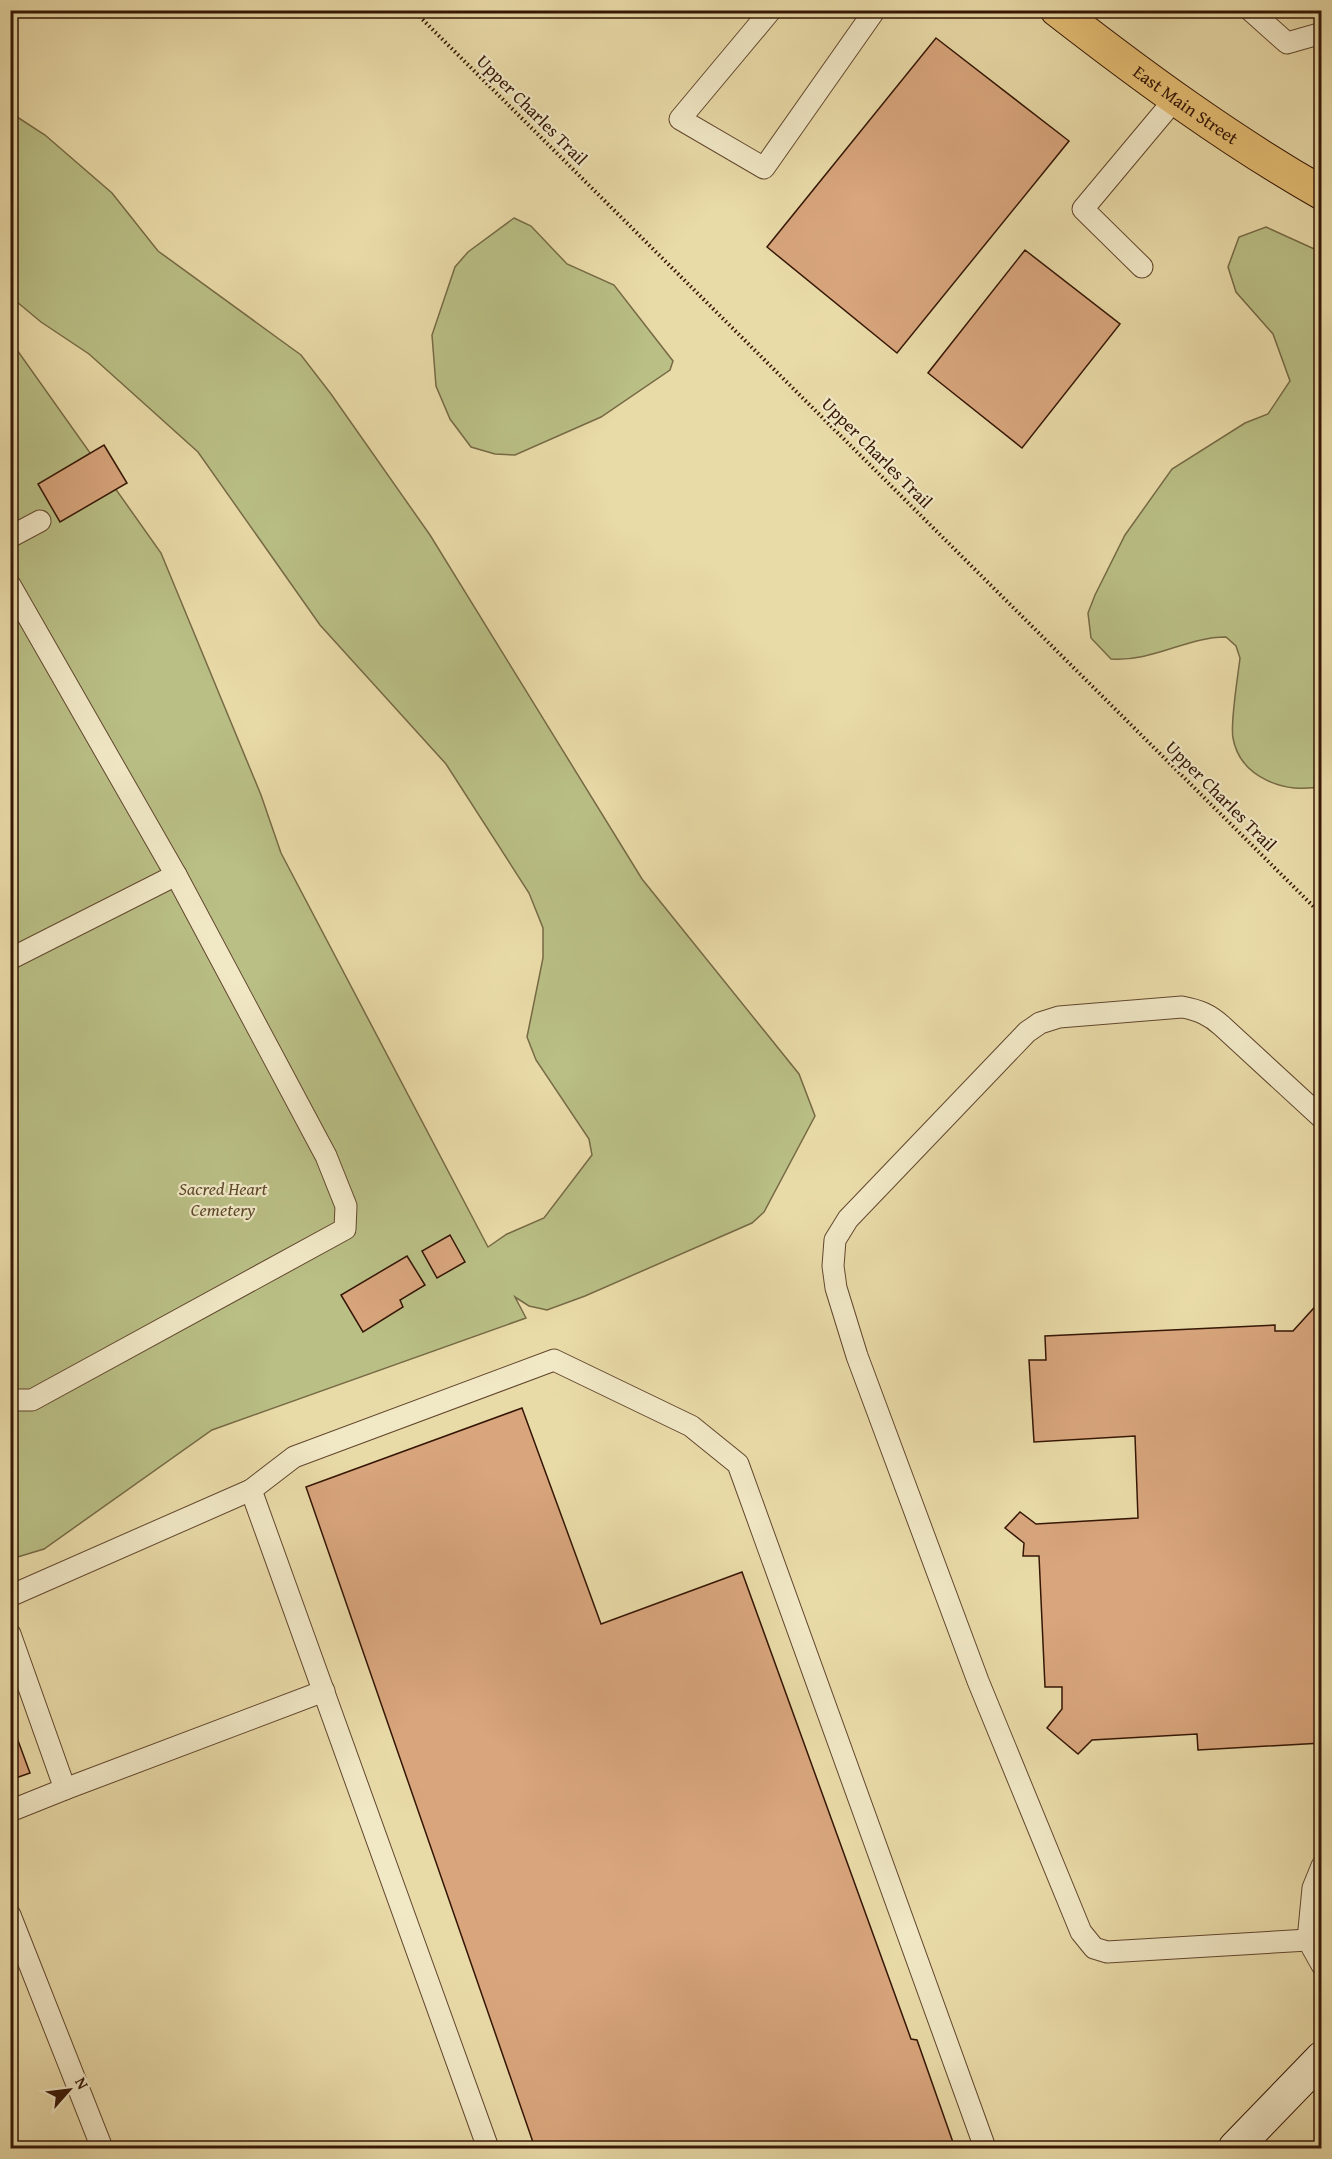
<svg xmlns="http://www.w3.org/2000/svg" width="1332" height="2159" font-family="'Gentium Book Plus',serif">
	<rect width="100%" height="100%" fill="#e9dba8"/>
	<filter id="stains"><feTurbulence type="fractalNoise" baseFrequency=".00333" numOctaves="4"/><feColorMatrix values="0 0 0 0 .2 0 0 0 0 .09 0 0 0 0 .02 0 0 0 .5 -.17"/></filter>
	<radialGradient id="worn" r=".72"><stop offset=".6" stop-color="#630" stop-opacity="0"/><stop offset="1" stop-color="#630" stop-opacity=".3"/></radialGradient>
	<!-- green -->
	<g fill="#b9bf85" stroke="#776a45" stroke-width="1.5">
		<path d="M 11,113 L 45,135 L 112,193 L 158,251 L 301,355 L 331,394 L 430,535 L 642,879 L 799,1074 L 815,1116 L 764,1212 L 752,1223 L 585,1296 L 547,1310 L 529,1306 L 515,1297 L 526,1318 L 212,1430 L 44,1549 L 11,1559 L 10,340 L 161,553 L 261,795 L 281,853 L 488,1247 L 507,1234 L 544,1218 L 592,1155 L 589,1139 L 536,1060 L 527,1037 L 543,958 L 543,928 L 529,893 L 446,764 L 320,625 L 198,452 L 89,354 L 41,322 L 11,297 Z"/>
		<path d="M 514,218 L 531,226 L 567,264 L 614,285 L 673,361 L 670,370 L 601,417 L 515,455 L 495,454 L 471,447 L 450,419 L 436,386 L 432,335 L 455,267 L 468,252 Z"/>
		<path d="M 1266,227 L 1321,252 L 1322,786 C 1287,795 1240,778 1233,738 C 1230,723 1238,676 1240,658 L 1236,646 L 1226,637 C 1186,637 1153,662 1111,659 L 1091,638 L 1088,613 L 1095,595 L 1125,535 L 1172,469 L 1245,423 L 1268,414 L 1290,381 L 1273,334 L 1236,292 L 1228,267 L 1239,237 Z"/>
	</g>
	<!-- building -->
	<g fill="#d8a57c" stroke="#351605" stroke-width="1.5">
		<path d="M 936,38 L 1069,141 L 897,353 L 767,247 Z"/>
		<path d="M 1025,250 L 1120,324 L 1022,448 L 928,373 Z"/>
		<path d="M 104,445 L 127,483 L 60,522 L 38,484 Z"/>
		<path d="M 450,1235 L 465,1262 L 437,1278 L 422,1251 Z"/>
		<path d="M 407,1256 L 425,1285 L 400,1300 L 403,1307 L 363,1332 L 341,1295 Z"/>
		<path d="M 1322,1299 L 1322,1743 L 1198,1750 L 1197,1734 L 1092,1740 L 1078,1754 L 1047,1728 L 1062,1709 L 1062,1687 L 1045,1687 L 1039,1556 L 1023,1556 L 1024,1543 L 1005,1528 L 1020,1512 L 1036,1524 L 1138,1518 L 1135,1436 L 1034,1442 L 1029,1360 L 1046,1360 L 1045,1336 L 1275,1325 L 1275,1331 L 1293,1331 Z"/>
		<path d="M 522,1408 L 601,1624 L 742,1572 L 911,2039 L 917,2040 L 955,2148 L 535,2148 L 306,1487 Z"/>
		<path d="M 10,1719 L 30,1773 L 10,1780 Z"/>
	</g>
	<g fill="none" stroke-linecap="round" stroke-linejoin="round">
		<!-- lane casing -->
		<g stroke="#62472e" stroke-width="23">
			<g id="lane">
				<path d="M 771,10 L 680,119 L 764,168 L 875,10"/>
				<path d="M 1250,10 L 1287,43 L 1322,33"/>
				<path d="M 1142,267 L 1083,209 L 1175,99"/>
				<path d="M 10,537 L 40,521"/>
				<path d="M 10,585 L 176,875 L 326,1156 L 346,1206 L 345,1229 L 32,1400 L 10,1400"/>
				<path d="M 10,959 L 176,875"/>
				<path d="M 251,1490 L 488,2148"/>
				<path d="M 10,1596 L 251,1490 L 294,1457 L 554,1360 L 691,1426 L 738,1464 L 984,2145 L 983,2148"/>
				<path d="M 10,1634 L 65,1789 L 10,1811"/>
				<path d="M 65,1789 L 324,1691"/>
				<path d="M 1322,1866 L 1313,1888 L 1308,1940 L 1322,1965"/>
				<path d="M 10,1915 L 102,2148"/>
				<path d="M 1308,1940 L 1107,1952 L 1094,1948 L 1081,1932 L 978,1681 L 857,1356 L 836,1288 L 833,1266 L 835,1240 L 848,1219 L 1027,1032 L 1040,1023 L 1059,1017 L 1182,1007 C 1199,1010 1210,1015 1222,1026 L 1322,1118"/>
			</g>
		</g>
		<!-- secondary casing -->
		<g stroke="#351605" stroke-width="35">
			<path id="secondary" d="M 1235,2148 L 1322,2058"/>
		</g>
		<!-- primary casing -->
		<g stroke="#351605" stroke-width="35">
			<g id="primary">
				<path id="s1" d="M 1057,10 C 1142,76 1229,140 1322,193"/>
			</g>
		</g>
		<!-- path -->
		<path stroke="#351605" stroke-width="4" stroke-dasharray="1.5 3" stroke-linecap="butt" d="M 413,10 L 1322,915"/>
		<!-- lane -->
		<use href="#lane" stroke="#f1e8c6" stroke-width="21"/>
		<!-- secondary -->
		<use href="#secondary" stroke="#f1e8c6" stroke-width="33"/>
		<!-- primary -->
		<use href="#primary" stroke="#e4be74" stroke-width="33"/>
	</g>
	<g text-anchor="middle" stroke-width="4.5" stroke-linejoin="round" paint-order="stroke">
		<!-- street labels -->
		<g font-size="18" fill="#351605" stroke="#f1e8c6">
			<text dy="6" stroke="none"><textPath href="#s1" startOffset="160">East Main Street</textPath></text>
			<text transform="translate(532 110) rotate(45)" y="6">Upper Charles Trail</text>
			<text transform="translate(877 453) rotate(45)" y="6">Upper Charles Trail</text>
			<text transform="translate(1221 796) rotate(45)" y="6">Upper Charles Trail</text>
		</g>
		<!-- park labels -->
		<g font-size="18" font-style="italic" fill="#5d492b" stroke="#f1e8c6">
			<text x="223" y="1195">Sacred Heart<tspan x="223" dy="21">Cemetery</tspan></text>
		</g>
	</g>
	<!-- margin -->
	<rect width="1332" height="2159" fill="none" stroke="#e9dba8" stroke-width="36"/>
	<rect x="12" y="12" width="1308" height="2135" fill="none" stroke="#351605" stroke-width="3"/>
	<rect x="18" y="18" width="1296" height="2123" fill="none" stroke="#351605" stroke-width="1.5"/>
	<!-- north arrow -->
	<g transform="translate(69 2090) rotate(62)" stroke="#f1e8c6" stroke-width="4.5" paint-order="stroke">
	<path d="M0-4.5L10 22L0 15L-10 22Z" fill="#351605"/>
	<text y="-9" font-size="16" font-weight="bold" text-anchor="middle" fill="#351605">N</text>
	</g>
	<rect width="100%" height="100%" filter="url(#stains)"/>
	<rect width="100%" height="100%" fill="url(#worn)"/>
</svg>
